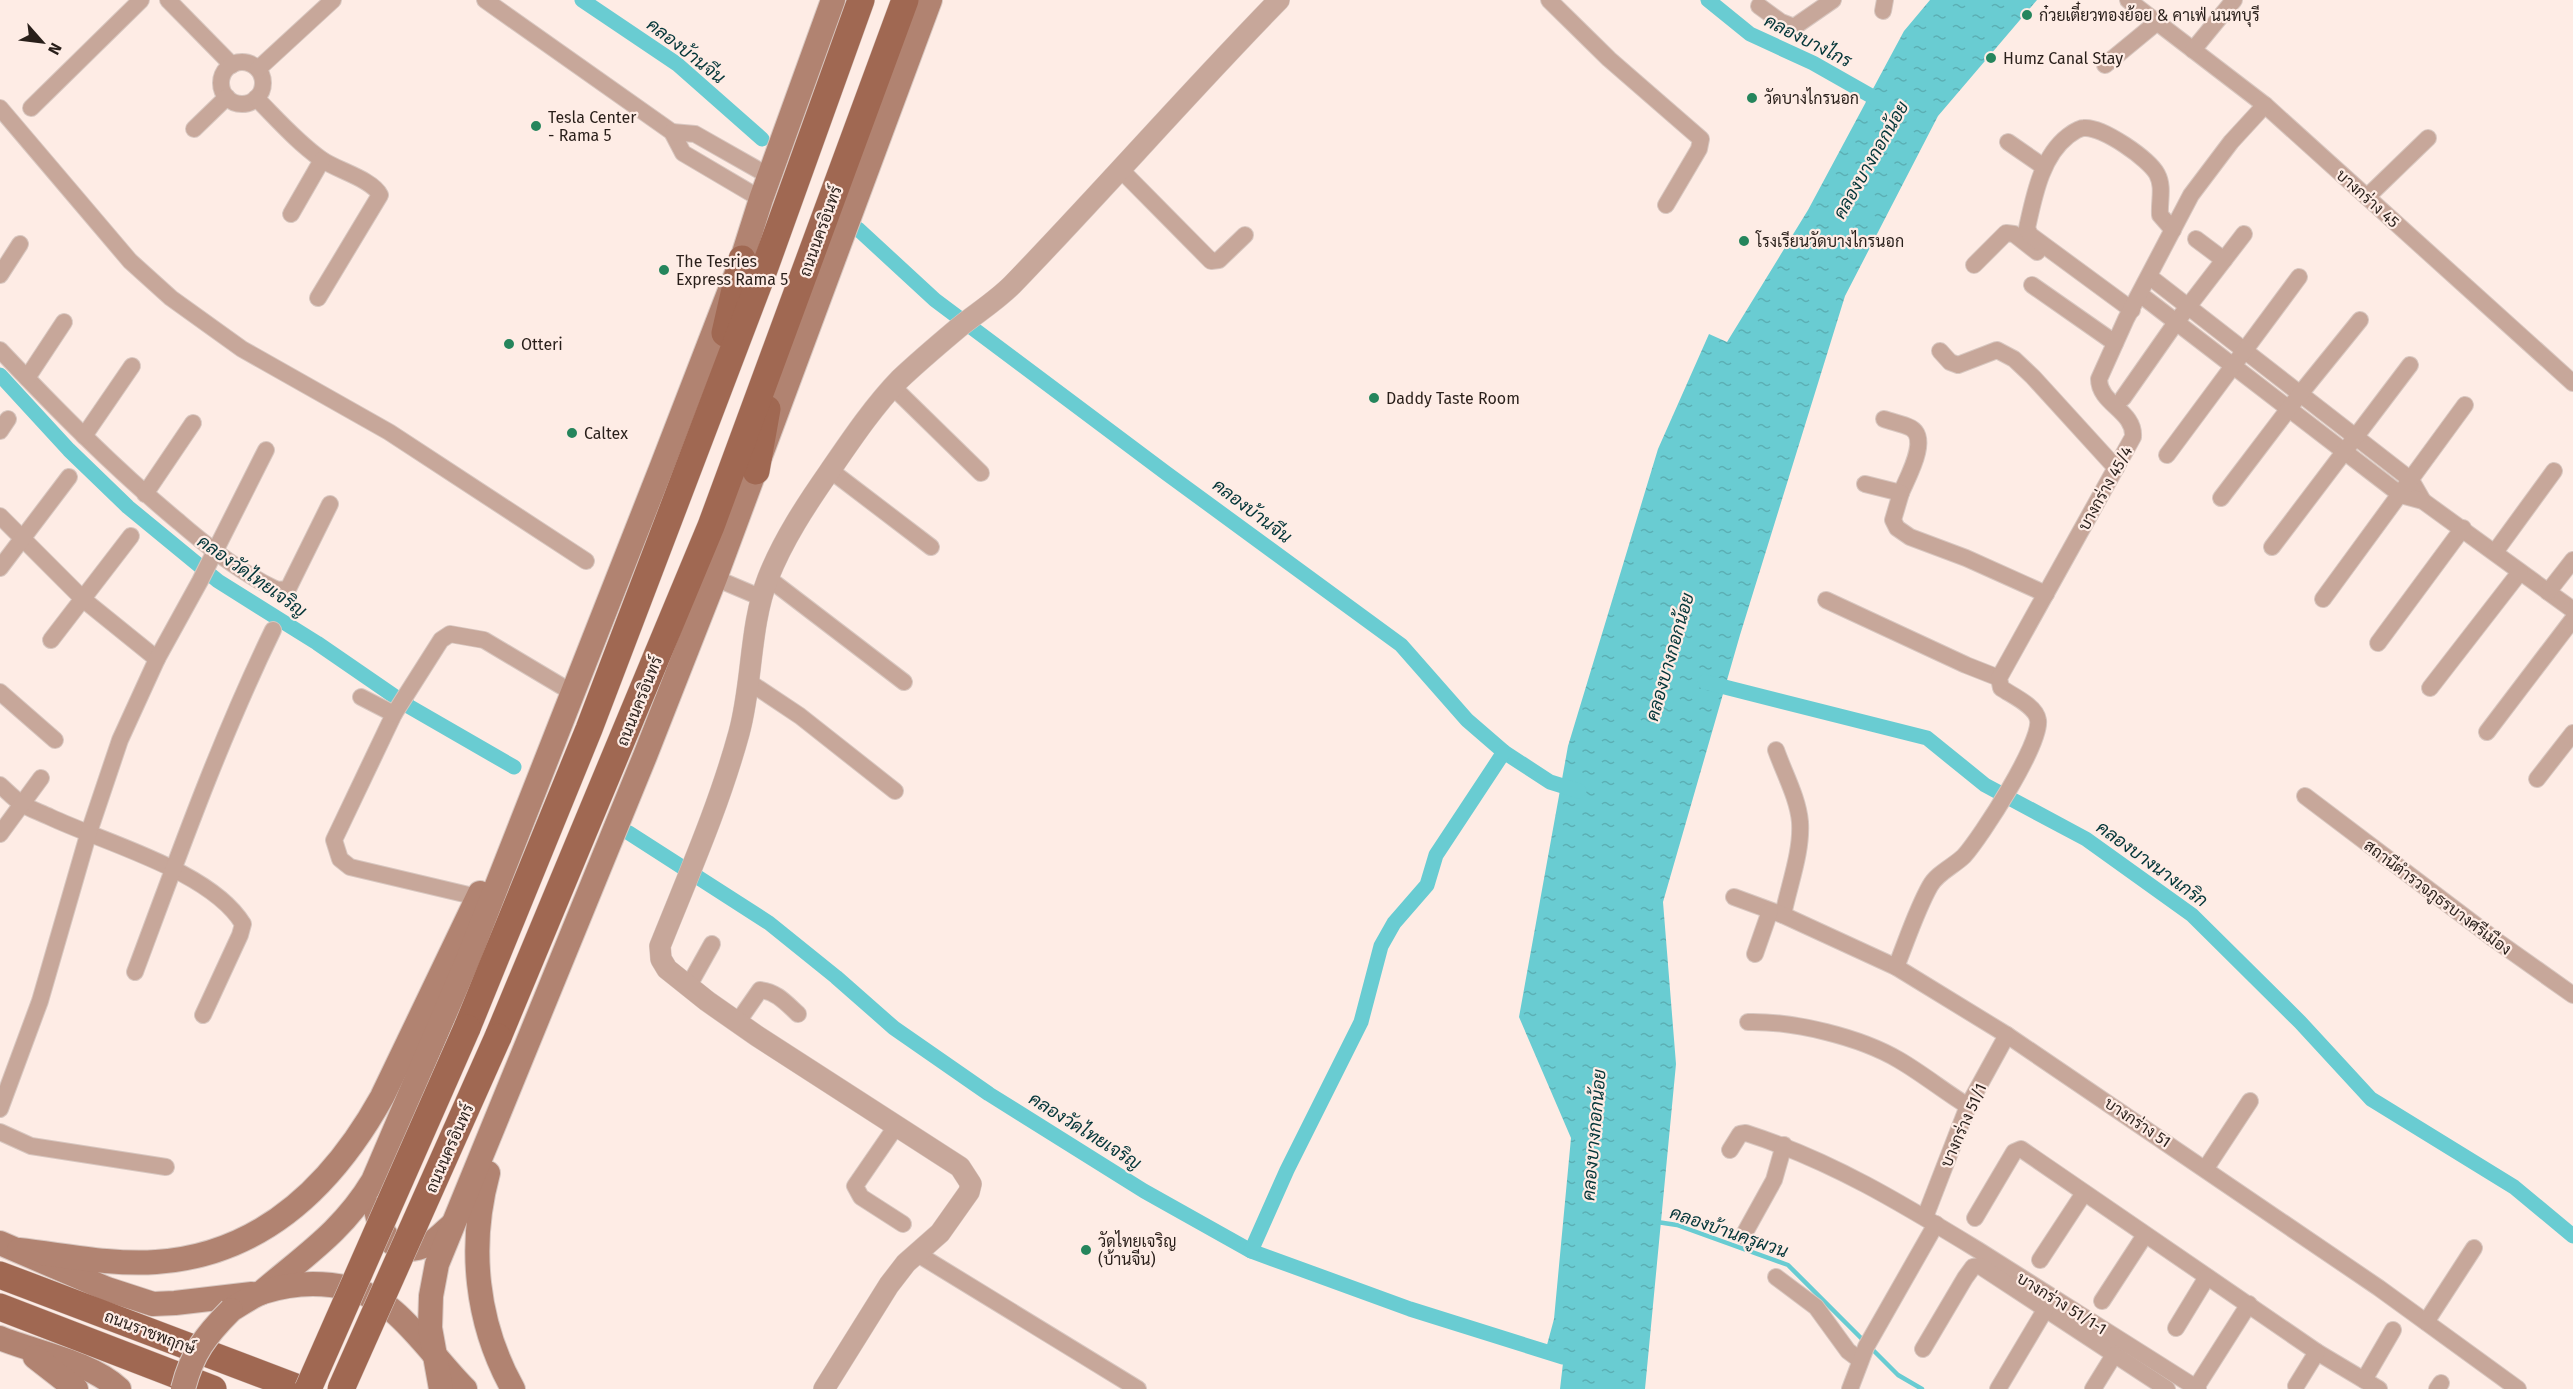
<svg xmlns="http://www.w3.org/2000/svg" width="2573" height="1389" font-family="'Fira Sans',Sarabun,sans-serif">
	<defs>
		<pattern id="water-ripples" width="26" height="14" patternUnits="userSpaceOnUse" patternTransform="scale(1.5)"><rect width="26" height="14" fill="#69ccd2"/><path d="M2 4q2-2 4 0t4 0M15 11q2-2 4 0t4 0" fill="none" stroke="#5bafb4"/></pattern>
	</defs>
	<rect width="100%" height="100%" fill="#feece5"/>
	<!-- water -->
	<path fill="url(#water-ripples)" d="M 1930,0 L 2037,0 L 1938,116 L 1845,296 L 1740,635 L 1663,902 L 1676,1064 L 1645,1389 L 1560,1389 L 1563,1363 L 1544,1356 L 1554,1319 L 1571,1138 L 1519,1017 L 1568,746 L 1658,449 L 1709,334 L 1727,342 L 1808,210 L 1904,31 Z"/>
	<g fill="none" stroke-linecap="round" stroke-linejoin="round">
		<!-- stream -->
		<g stroke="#69ccd2" stroke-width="4.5">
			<path d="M 1657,1222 L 1677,1225 L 1788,1265 L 1865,1342"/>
			<path d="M 1871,1348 L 1898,1375 L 1922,1389"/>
		</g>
		<!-- canal -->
		<g stroke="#69ccd2" stroke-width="15">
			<path d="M 582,0 L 677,64 L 762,139"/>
			<path d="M 1708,0 L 1750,34 L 1813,63 L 1887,105"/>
			<path d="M 858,229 L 935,300 L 1166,473 L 1401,645 L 1467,720 L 1504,752 L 1550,782 L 1579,791"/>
			<path d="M 0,375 L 69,450 L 128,507 L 218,581 L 317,643 L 410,707 L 514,767"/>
			<path d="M 1705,682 L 1927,738 L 1985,785 L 2086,839 L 2192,915 L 2300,1022 L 2371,1099 L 2514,1187 L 2573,1236"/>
			<path d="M 629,833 L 769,923 L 836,977 L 894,1028 L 989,1094 L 1144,1191 L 1251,1251 L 1410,1309 L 1563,1357"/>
			<path d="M 1251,1251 L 1287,1170 L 1361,1022 L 1381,946 L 1394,923 L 1427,885 L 1436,855 L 1504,752"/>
		</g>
		<!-- minor casing -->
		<g stroke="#d8c7c0" stroke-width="18">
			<g id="minor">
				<path d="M 168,0 L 232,65"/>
				<path d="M 485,0 L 672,132 L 683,153 L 761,199"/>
				<path d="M 1549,0 L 1609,59 L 1701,139 L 1699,149 L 1666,205"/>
				<path d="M 2128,0 L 2265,105 L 2573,383"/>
				<path d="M 1759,6 L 1781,22 L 1794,27 L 1833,0"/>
				<path d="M 1883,11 L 1885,0"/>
				<path d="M 2193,50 L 2234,0"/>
				<circle cx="242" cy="83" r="21"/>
				<path d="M 2105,65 L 2156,23"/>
				<path d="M 258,69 L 333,0"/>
				<path d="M 256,98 C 277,119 297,142 321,159 C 336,170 372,179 380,195 L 318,298"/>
				<path d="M 0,108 L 130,261 L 171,298 L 242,349 L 389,432 L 586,561"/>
				<path d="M 31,108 L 141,0"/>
				<path d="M 194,129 L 227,97"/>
				<path d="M 672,132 L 695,134 L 769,176"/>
				<path d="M 2008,142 L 2044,167"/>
				<path d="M 1120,169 L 1211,261 L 1219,260 L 1245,235"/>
				<path d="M 2367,197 L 2428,138"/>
				<path d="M 291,214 L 322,160"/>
				<path d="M 2196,239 L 2224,260"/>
				<path d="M 1974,265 L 2006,233 L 2014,234 L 2037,252"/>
				<path d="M 0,275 L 20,244"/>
				<path d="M 2150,277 L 2411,480 L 2423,501"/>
				<path d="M 2032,285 L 2115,343"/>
				<path d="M 2141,295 L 2401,495 L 2423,501 L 2573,610"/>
				<path d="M 2132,310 L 2030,235 L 2027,228 C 2034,197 2041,157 2068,136 C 2072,133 2079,128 2084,128 C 2102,126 2149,159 2157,174 C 2164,187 2159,201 2160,215 L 2173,230"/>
				<path d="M 0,350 C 57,410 115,469 179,522 C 209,548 241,573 277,590 L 288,589 L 330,504"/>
				<path d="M 1940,351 L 1950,362 L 1958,365 L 1997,350 L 2014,359 L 2033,377 L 2116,468"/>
				<path d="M 27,378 L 64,322"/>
				<path d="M 893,387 L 981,473"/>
				<path d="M 2123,398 L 2177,321 L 2244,234"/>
				<path d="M 1884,419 C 1892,422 1903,424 1911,428 C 1930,439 1907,478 1901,493"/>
				<path d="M 0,431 L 8,419"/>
				<path d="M 84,436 L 132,366"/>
				<path d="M 2167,455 L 2299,277"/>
				<path d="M 830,470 L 931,547"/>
				<path d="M 1865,484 L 1901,493 L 1893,520 L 1897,528 L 1910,537 L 1966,558 L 2046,594"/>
				<path d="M 145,494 L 193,423"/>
				<path d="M 2221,498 L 2300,394 L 2360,320"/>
				<path d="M 0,516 L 84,600 L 157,659"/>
				<path d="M 2272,547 L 2410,365"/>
				<path d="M 2495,552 L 2554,471"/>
				<path d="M 0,568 L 69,477"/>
				<path d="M 715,578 L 762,598"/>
				<path d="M 768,578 L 904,682"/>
				<path d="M 2548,592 L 2573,560"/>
				<path d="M 2323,599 L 2465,405"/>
				<path d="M 1826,600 L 1966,665 L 1999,678"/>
				<path d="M 51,640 L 131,536"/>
				<path d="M 2378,643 L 2463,528"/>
				<path d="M 749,682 L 800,716 L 895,791"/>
				<path d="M 2430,688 L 2520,572"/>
				<path d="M 0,692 L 55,740"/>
				<path d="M 361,697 L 394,714 L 334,840 L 340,859 L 350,867 L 477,897"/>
				<path d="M 394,714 L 441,640 L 450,634 L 484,640 L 573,693"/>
				<path d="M 2487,732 L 2573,619"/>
				<path d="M 1776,750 C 1784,773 1798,798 1800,822 C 1802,852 1789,885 1783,915"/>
				<path d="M 2537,779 L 2573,733"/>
				<path d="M 0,785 C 7,791 13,798 21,803 C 29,809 40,812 50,817 C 105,843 211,871 243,924 L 240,935 L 203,1015"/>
				<path d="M 2305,796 L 2494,939 L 2573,995"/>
				<path d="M 0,834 L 41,778"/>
				<path d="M 1734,897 L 1783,915 L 1896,967 L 2007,1035 L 2379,1288 L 2518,1389"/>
				<path d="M 1755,954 L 1770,911"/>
				<path d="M 1896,967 C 1907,940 1916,911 1930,886 C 1937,873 1954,866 1964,856 C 1981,837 2042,743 2038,720 C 2036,706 2013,696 2001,688 L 1999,678 L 2133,437 C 2135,411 2099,404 2099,379 L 2126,319 L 2191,195 L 2231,142 L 2265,105"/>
				<path d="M 135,972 C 178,857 219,741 273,630"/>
				<path d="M 688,987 L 712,944"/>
				<path d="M 1748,1022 C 1794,1021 1860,1037 1899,1060 C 1923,1074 1945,1092 1968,1106"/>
				<path d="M 737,1023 L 760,990 C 776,991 787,1004 798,1014"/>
				<path d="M 0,1109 L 40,1001 L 88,835 L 120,740 L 157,659 L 200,581 L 266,450"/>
				<path d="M 897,1125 L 855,1186 L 861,1197 L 903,1224"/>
				<path d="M 0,1132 L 31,1146 L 166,1167"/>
				<path d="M 1730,1150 L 1740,1134 L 1746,1133 C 1832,1161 1901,1203 1978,1250 C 2052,1296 2124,1343 2198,1389"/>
				<path d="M 2206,1168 L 2250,1101"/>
				<path d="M 1925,1217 L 1968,1106 L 2007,1035"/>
				<path d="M 1975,1218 L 2014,1152 L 2021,1149 L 2317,1352 L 2379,1389"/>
				<path d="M 1743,1236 L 1774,1180 L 1784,1145"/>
				<path d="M 916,1253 L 1138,1389"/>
				<path d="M 2040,1260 L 2084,1193"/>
				<path d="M 1776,1277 L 1816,1307 L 1848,1351 L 1860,1360"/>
				<path d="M 2102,1301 L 2145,1235"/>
				<path d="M 2426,1322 L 2474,1248"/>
				<path d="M 2176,1328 L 2207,1277"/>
				<path d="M 1923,1349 L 1965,1278 L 1973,1267 L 1980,1266 L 2167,1389"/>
				<path d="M 2364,1380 L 2393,1330"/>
				<path d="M 2296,1386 L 2317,1352"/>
				<path d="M 1850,1389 L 1866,1347 L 1936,1224"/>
				<path d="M 1998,1389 L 2045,1310"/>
				<path d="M 2093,1389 L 2114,1355"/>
				<path d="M 2195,1389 L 2249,1304"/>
				<path d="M 2437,1389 L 2441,1383"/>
			</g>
		</g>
		<!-- tertiary casing -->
		<g stroke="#d8c7c0" stroke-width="22">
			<path id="tertiary" d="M 824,1389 L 889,1285 L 906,1263 L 940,1233 L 969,1192 L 971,1184 L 960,1167 L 757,1036 L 707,1001 L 667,969 L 661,959 L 660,946 C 688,876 719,806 739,733 C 753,682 749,627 768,578 C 783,540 806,505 829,472 C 851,440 873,407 900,379 C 918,362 938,345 957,329 C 975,314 995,302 1012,285 C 1102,192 1188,93 1279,0"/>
		</g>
		<!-- secondary casing -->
		<g stroke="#d8c7c0" stroke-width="26">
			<g id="secondary">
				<path d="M 488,1173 C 468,1246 476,1323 513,1389"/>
				<path d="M 376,1210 C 382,1238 397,1259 429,1244 C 437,1240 445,1231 452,1225"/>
				<path d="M 0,1243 L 107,1289 L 153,1304 L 175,1303 L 252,1294"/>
				<path d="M 19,1250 C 64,1255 110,1265 156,1262 C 262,1255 333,1185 382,1097 L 480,893"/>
				<path d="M 261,1293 C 304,1256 343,1231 373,1181 L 468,959 L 662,466 L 742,259 L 761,199 L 833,0"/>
				<path d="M 231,1310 C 241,1304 252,1296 263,1292 C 306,1278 358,1281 393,1311 C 419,1333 441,1365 465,1389"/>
				<path d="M 0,1338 C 37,1353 90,1362 119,1389"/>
				<path d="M 35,1357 L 76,1389"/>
				<path d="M 441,1389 L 430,1328 L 431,1296 L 437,1264 L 645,756 L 715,578 L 930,0"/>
			</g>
		</g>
		<!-- primary casing -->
		<g stroke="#d8c7c0" stroke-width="28">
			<g id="primary">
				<path d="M 725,333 L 742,259"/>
				<path d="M 756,471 L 767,409"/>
				<path d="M 467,1028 L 589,729 L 765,267 L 861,0"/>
				<path d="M 498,1037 L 711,526 L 905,0"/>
				<path d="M 0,1275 L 301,1389"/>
				<path d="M 0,1307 L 213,1389"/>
			</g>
		</g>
		<!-- minor -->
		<use href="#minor" stroke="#c7a79a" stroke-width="16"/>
		<!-- tertiary -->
		<use href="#tertiary" stroke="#c7a79a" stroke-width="21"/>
		<!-- secondary -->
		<use href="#secondary" stroke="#b18371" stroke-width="24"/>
		<!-- primary -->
		<use href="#primary" stroke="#a06852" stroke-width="27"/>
		<!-- secondary-bridge casing -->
		<g stroke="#d8c7c0" stroke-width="26" stroke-linecap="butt">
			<path id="secondary-bridge" d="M 183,1389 C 192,1353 206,1335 231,1310"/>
		</g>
		<!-- primary-bridge casing -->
		<g stroke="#d8c7c0" stroke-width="28" stroke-linecap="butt">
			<g id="primary-bridge">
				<path d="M 308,1389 L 467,1028"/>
				<path d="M 341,1389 L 498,1037"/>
			</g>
		</g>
		<!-- secondary-bridge -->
		<use href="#secondary-bridge" stroke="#b18371" stroke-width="24"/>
		<!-- primary-bridge -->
		<use href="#primary-bridge" stroke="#a06852" stroke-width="27"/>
	</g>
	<!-- markers -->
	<g fill="#25855c" stroke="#feece5" stroke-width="2">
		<circle cx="2027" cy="15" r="6"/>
		<circle cx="1991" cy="58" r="6"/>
		<circle cx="1752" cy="98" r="6"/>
		<circle cx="536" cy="126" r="6"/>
		<circle cx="1744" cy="241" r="6"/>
		<circle cx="664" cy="270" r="6"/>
		<circle cx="509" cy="344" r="6"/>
		<circle cx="1374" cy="398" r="6"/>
		<circle cx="572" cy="433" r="6"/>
		<circle cx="1086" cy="1250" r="6"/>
	</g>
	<g text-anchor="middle" stroke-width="4.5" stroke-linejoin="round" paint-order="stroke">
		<!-- poi labels -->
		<g font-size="16" fill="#291f1a" stroke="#feece5" text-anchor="start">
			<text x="2039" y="21">ก๋วยเตี๋ยวทองย้อย &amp; คาเฟ่ นนทบุรี</text>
			<text x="2003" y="64">Humz Canal Stay</text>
			<text x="1764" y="104">วัดบางไกรนอก</text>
			<text x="548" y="123">Tesla Center<tspan x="548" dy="18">- Rama 5</tspan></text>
			<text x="1756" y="247">โรงเรียนวัดบางไกรนอก</text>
			<text x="676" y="267">The Tesries<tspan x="676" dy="18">Express Rama 5</tspan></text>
			<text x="521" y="350">Otteri</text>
			<text x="1386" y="404">Daddy Taste Room</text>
			<text x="584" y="439">Caltex</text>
			<text x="1098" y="1247">วัดไทยเจริญ<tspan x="1098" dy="18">(บ้านจีน)</tspan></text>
		</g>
		<!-- street labels -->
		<g font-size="16" fill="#291f1a" stroke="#feece5">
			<text transform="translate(2368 198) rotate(42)" y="6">บางกร่าง 45</text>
			<text transform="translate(820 231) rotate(-70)" y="6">ถนนนครอินทร์</text>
			<text transform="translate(2105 488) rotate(-61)" y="6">บางกร่าง 45/4</text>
			<text transform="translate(639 701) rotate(-68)" y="6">ถนนนครอินทร์</text>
			<text transform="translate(2438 897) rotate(37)" y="6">สถานีตำรวจภูธรบางศรีเมือง</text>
			<text transform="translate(2138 1122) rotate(34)" y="6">บางกร่าง 51</text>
			<text transform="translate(1963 1125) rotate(-66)" y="6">บางกร่าง 51/1</text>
			<text transform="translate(449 1148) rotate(-66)" y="6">ถนนนครอินทร์</text>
			<text transform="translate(2062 1303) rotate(32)" y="6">บางกร่าง 51/1-1</text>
			<text transform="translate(150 1332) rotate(21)" y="6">ถนนราชพฤกษ์</text>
		</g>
		<!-- water labels -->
		<g font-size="18" font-style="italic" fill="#033538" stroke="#feece5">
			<text transform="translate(1808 41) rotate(27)" y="6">คลองบางไกร</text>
			<text transform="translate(686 51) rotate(38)" y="6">คลองบ้านจีน</text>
			<text transform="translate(1871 160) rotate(-60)" y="6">คลองบางกอกน้อย</text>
			<text transform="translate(1252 511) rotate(37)" y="6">คลองบ้านจีน</text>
			<text transform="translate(252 576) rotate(35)" y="6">คลองวัดไทยเจริญ</text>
			<text transform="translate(1670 657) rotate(-74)" y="6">คลองบางกอกน้อย</text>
			<text transform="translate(2152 864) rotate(36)" y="6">คลองบางนางเกริก</text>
			<text transform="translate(1085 1131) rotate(32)" y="6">คลองวัดไทยเจริญ</text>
			<text transform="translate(1594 1135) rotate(-85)" y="6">คลองบางกอกน้อย</text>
			<text transform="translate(1729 1232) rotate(19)" y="6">คลองบ้านครูผวน</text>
		</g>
	</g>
	<!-- north arrow -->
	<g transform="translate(42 42) rotate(118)" stroke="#feece5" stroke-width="4.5" paint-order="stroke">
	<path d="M0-4.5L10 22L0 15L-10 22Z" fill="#291f1a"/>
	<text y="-9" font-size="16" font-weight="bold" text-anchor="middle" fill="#291f1a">N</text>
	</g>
</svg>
